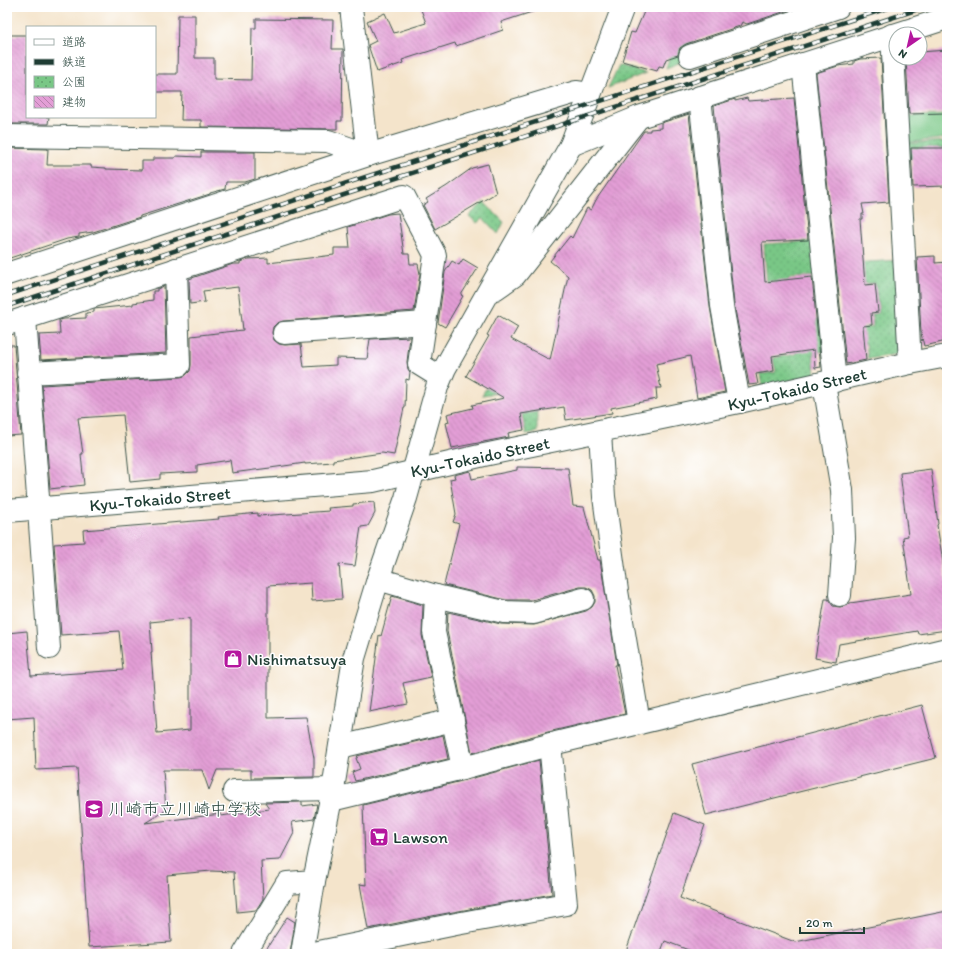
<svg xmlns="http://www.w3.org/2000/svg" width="954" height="961" font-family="Itim,'Klee One',sans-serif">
	<defs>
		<pattern id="park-dots" width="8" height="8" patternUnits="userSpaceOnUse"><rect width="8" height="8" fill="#79c786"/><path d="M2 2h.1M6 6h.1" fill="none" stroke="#63a36e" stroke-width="1.8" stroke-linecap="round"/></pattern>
		<pattern id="building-back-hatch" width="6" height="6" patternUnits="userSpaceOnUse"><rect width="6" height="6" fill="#e39ed6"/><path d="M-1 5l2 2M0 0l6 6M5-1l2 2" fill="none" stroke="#b782ae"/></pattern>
	</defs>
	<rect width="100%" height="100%" fill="#fff"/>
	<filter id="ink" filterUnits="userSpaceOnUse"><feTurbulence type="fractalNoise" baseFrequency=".025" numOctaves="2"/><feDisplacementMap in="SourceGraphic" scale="8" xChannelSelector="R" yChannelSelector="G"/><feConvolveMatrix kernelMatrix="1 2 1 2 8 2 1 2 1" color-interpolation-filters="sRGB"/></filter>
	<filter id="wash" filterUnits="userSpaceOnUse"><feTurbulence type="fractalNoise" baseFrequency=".012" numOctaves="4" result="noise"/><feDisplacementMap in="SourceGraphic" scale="16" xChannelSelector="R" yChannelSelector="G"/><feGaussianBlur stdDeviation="0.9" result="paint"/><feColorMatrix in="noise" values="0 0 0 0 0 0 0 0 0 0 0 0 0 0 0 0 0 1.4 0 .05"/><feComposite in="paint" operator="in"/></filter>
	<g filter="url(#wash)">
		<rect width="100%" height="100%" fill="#f4e4cb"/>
		<!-- grass -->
		<path fill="#79c786" stroke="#4c825d" d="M 947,115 L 947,138 L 904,143 L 905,116 Z"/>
		<!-- park -->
		<g fill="url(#park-dots)" stroke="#4c825d">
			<path d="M 695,37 L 684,61 L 666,68 L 670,56 L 667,54 Z"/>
			<path d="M 619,65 L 646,73 L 608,88 Z"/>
			<path d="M 947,141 L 947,148 L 912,148 L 912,158 L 907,158 L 903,144 Z"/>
			<path d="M 484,202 L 504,222 L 498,234 L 483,218 L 477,223 L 469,216 Z"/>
			<path d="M 815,241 L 818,276 L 789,278 L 790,297 L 768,298 L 764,244 Z"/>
			<path d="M 899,260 L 904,353 L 868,359 L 866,343 L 858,344 L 856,328 L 873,327 L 872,314 L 879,313 L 875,283 L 847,285 L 846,280 L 833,281 L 832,274 L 840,273 L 839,264 Z"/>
			<path d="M 824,319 L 828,351 L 813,353 L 815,375 L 762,387 L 760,374 L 776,372 L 773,358 L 796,354 L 795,348 L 804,322 Z"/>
			<path d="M 497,370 L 537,389 L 537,432 L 526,434 L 522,414 L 513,391 L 482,395 Z"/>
		</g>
		<g id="blocks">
			<!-- building -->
			<g fill="url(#building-back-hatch)" fill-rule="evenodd">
				<path d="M 420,7 L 535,7 L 535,11 L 501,22 L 503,30 L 456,46 L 455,43 L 402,60 L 403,63 L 377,72 L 368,45 L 376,41 L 367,21 L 385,13 L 394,33 L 426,23 Z"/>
				<path d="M 646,7 L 798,7 L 747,24 L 742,22 L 740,26 L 686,44 L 680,48 L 678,55 L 666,59 L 663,67 L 659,66 L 657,71 L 622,61 L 631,32 L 635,33 Z"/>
				<path d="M 178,15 L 195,15 L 195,58 L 214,58 L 214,79 L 251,80 L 252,28 L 256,28 L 256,19 L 333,20 L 332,49 L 343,49 L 342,121 L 337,121 L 337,129 L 201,127 L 201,120 L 181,120 L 182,92 L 155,92 L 155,74 L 177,74 Z"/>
				<path d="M 7,35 L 27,35 L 27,117 L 49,117 L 48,124 L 7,124 Z"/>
				<path d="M 947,50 L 947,113 L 909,114 L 906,58 L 920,58 L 920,52 Z"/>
				<path d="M 881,58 L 889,202 L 862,204 L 864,214 L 862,214 L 862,219 L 860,219 L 865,285 L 875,284 L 878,312 L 871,313 L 872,325 L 863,326 L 866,360 L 846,364 L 816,73 L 838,66 L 854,64 L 854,61 L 860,59 Z"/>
				<path d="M 747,98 L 748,101 L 794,98 L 808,240 L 762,242 L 765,282 L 812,277 L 821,367 L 815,368 L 814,350 L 772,356 L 774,371 L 756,374 L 758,384 L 749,385 L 734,304 L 714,106 L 735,99 L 735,101 Z"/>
				<path d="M 689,114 L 710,307 L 725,392 L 697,398 L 690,356 L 656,364 L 661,388 L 656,388 L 657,399 L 611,408 L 612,413 L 566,420 L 564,407 L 521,414 L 524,430 L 508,433 L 509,437 L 452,448 L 446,423 L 449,422 L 447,414 L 473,408 L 472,405 L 504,398 L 466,376 L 489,336 L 487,335 L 498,315 L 518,327 L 511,339 L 550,360 L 568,276 L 550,261 L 570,236 L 572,238 L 587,208 L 591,210 L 596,200 L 644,131 L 650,131 L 650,129 L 661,128 L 661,123 Z"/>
				<path d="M 7,148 L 48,149 L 47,165 L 91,165 L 91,167 L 106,168 L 106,169 L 142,170 L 142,161 L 153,161 L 153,158 L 175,158 L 176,156 L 201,157 L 201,152 L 255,152 L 255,179 L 245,182 L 226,182 L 225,189 L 210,193 L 210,194 L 140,216 L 140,217 L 93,232 L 79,234 L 79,237 L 67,239 L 7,259 Z"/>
				<path d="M 911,148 L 947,148 L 947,186 L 913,187 Z"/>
				<path d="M 488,164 L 496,193 L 435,229 L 423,205 L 428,202 L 426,199 L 447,186 L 472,168 Z"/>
				<path d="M 398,213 L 404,254 L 409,254 L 410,264 L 418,264 L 420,274 L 414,311 L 283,321 L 277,323 L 273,327 L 272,333 L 274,340 L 279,344 L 285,345 L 301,344 L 304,367 L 336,365 L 336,358 L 367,359 L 370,339 L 410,337 L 407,362 L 408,369 L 410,372 L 409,380 L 406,379 L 405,408 L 404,408 L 394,455 L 382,453 L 333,460 L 333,462 L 305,464 L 305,463 L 270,468 L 232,473 L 230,460 L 197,465 L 197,472 L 160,474 L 160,479 L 130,482 L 123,415 L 78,418 L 83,454 L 81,454 L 84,485 L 50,489 L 42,385 L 180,377 L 185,376 L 190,371 L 191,365 L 191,336 L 243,330 L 238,287 L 203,291 L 205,302 L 190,304 L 189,279 L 233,264 L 240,264 L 240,262 L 248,259 L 268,258 L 268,263 L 334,255 L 334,248 L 350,248 L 348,227 L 388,214 Z"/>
				<path d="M 935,256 L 935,263 L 947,262 L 947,341 L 924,346 L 921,333 L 917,257 Z"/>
				<path d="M 463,259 L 478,268 L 461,295 L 463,296 L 445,327 L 438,323 L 445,272 L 452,261 L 459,265 Z"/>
				<path d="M 164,286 L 166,353 L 41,360 L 39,335 L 60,334 L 59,320 L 64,319 L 86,318 L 86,313 L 94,312 L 94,309 L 133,305 L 133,303 L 153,300 L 153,291 L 157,291 L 157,289 Z"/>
				<path d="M 7,345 L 14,345 L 21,435 L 7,436 Z"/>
				<path d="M 517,467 L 568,468 L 573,506 L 584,507 L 598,560 L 600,560 L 617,665 L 615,665 L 625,714 L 548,732 L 472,753 L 447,631 L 448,612 L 501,624 L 534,625 L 586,611 L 592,607 L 595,602 L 595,596 L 592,590 L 586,587 L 580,587 L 532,600 L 506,600 L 444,585 L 459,524 L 453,522 L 456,514 L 450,479 L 455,478 L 454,475 L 470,471 L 472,479 L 517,470 Z"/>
				<path d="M 931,469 L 938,524 L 937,525 L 947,587 L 947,630 L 918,634 L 917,631 L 839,644 L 836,662 L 815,658 L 825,599 L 828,599 L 833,606 L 840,607 L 845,606 L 850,603 L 911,594 L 903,537 L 908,536 L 900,473 Z"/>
				<path d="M 374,502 L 375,513 L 368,526 L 361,527 L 355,566 L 339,564 L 342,599 L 312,601 L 311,583 L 268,586 L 268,718 L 306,717 L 314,758 L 314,777 L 251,778 L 251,770 L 217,770 L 209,790 L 202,770 L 163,770 L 166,810 L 145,823 L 221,814 L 221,816 L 269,809 L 265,803 L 302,802 L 302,806 L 317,804 L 314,819 L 292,822 L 294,833 L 280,860 L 261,861 L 263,899 L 256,910 L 237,912 L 234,872 L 211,871 L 167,875 L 171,942 L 89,947 L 77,768 L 36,770 L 34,717 L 7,719 L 7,633 L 27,631 L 31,676 L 123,670 L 119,631 L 61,635 L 54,544 L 84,542 L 83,530 L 219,519 L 218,517 L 258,513 L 258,516 L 329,511 L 328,508 L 353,506 L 353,504 ZM 190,618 L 190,730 L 157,733 L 151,652 L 152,652 L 150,622 Z"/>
				<path d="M 392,596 L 423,605 L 422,635 L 431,677 L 403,683 L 408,704 L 369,712 L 379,635 L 381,636 Z"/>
				<path d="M 922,705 L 936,758 L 706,815 L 692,764 Z"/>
				<path d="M 443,735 L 448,759 L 355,781 L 352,772 L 360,769 L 356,758 L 358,757 L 357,756 Z"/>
				<path d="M 539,760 L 552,894 L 437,915 L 368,929 L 360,884 L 366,885 L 363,805 L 466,780 Z"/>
				<path d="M 674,813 L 705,825 L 680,898 L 795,942 L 947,911 L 947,954 L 699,954 L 665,941 L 660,954 L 625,954 Z"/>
				<path d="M 287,917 L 295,922 L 290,954 L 263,954 Z"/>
			</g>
		</g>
	</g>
	<g filter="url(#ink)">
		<use href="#blocks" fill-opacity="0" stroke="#3f564b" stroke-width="1"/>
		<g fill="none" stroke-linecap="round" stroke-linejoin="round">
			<!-- minor casing -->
			<g stroke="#3f564b" stroke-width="24">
				<g id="minor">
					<path d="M 892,35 L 910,363"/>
					<path d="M 690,56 L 838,7"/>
					<path d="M 803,64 L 835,381"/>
					<path d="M 700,97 L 722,306 L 739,402"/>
					<path d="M 7,136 L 328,141 L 368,155 L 351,7"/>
					<path d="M 571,145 L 639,117 L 947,18"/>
					<path d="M 7,274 L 368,155 L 576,92 L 590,94"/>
					<path d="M 495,289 L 515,275 L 638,118"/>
					<path d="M 25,318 L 49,648"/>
					<path d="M 7,324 L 404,196 L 435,255 L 419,364 L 440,377"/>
					<path d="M 284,333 L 425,323"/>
					<path d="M 28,373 L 179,365 L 176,269"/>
					<path d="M 824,384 L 842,490 L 844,538 L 840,595"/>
					<path d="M 600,432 L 604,497 L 617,591 L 639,723"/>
					<path d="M 7,511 L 373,481 L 484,455 L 739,402 L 910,363 L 947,356"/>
					<path d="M 378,579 L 436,596 L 434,632 L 463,768 L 556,743 L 947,649"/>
					<path d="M 436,596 L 504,612 L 534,613 L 583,599"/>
					<path d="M 340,747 L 453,720"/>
					<path d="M 234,791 L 333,789"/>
					<path d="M 331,800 L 463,768"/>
					<path d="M 244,954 L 287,883 L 314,881"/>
					<path d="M 302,954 L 314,881 L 333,789 L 354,658 L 378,579 L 406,498 L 437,387 L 445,368 L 571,145 L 623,7"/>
					<path d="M 309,954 L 456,924 L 566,904 L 550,744"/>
				</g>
			</g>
			<!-- minor -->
			<use href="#minor" stroke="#fff" stroke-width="22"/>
			<!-- rail casing -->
			<g stroke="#1f3d34" stroke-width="4.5">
				<g id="rail">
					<path d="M 7,295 L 344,184 L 891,7"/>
					<path d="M 7,306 L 347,194 L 925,7"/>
				</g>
			</g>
			<!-- rail -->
			<use href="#rail" stroke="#fff" stroke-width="3" stroke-dasharray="9" stroke-linecap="butt"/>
		</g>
	</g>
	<!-- icons -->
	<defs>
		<g id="shop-square" transform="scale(1)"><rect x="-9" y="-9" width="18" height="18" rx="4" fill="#b5179e" stroke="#fff"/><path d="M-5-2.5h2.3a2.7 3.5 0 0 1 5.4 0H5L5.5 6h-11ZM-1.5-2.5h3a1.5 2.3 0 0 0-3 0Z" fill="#fff"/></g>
		<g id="school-square" transform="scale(1)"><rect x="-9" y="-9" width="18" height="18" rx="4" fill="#b5179e" stroke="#fff"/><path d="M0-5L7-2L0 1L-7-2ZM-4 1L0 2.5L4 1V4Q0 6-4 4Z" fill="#fff"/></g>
		<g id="supermarket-square" transform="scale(1)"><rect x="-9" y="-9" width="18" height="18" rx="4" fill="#b5179e" stroke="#fff"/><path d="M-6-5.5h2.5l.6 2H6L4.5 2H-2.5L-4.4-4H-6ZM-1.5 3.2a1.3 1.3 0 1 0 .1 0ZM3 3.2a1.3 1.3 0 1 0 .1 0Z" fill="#fff"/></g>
	</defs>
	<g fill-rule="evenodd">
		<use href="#shop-square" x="233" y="659"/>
		<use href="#school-square" x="94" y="809"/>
		<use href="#supermarket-square" x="379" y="837"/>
	</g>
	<g text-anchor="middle" stroke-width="3" stroke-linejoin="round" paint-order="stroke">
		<!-- street labels -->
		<g font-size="17" fill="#1f3d34" stroke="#fff">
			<text transform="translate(797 389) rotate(-13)" y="6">Kyu-Tokaido Street</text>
			<text transform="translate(480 457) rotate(-12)" y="6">Kyu-Tokaido Street</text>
			<text transform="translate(160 499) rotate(-5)" y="6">Kyu-Tokaido Street</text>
		</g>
		<!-- poi labels -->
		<g font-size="17" fill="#1f3d34" stroke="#fff" text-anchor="start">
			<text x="247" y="665">Nishimatsuya</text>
			<text x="108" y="815">川崎市立川崎中学校</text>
			<text x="393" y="843">Lawson</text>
		</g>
	</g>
	<!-- margin -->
	<rect width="954" height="961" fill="none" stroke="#fff" stroke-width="24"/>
	<!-- legend -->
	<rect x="26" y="26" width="130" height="92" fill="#ffffff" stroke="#a5b1ae"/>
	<rect x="34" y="39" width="20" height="6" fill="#ffffff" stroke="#a5b1ae"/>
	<text x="62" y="46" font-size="12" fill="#1f3d34">道路</text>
	<rect x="34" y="59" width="20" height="6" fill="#1f3d34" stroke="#a5b1ae"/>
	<text x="62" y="66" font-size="12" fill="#1f3d34">鉄道</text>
	<rect x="34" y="76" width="20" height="12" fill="url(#park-dots)" stroke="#a5b1ae"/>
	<text x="62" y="86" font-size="12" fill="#1f3d34">公園</text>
	<rect x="34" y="96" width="20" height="12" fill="url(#building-back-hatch)" stroke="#a5b1ae"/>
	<text x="62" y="106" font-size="12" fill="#1f3d34">建物</text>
	<!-- north arrow -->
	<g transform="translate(908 46) rotate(214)"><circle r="19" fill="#ffffff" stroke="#a5b1ae"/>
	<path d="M0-3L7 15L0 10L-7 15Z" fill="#b5179e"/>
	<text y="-6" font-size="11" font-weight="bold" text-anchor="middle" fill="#1f3d34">N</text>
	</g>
	<!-- scale -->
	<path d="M800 927v6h64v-6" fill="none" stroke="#1f3d34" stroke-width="2"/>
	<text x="806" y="927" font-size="12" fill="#1f3d34" stroke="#ffffff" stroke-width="3" paint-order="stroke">20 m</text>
</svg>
